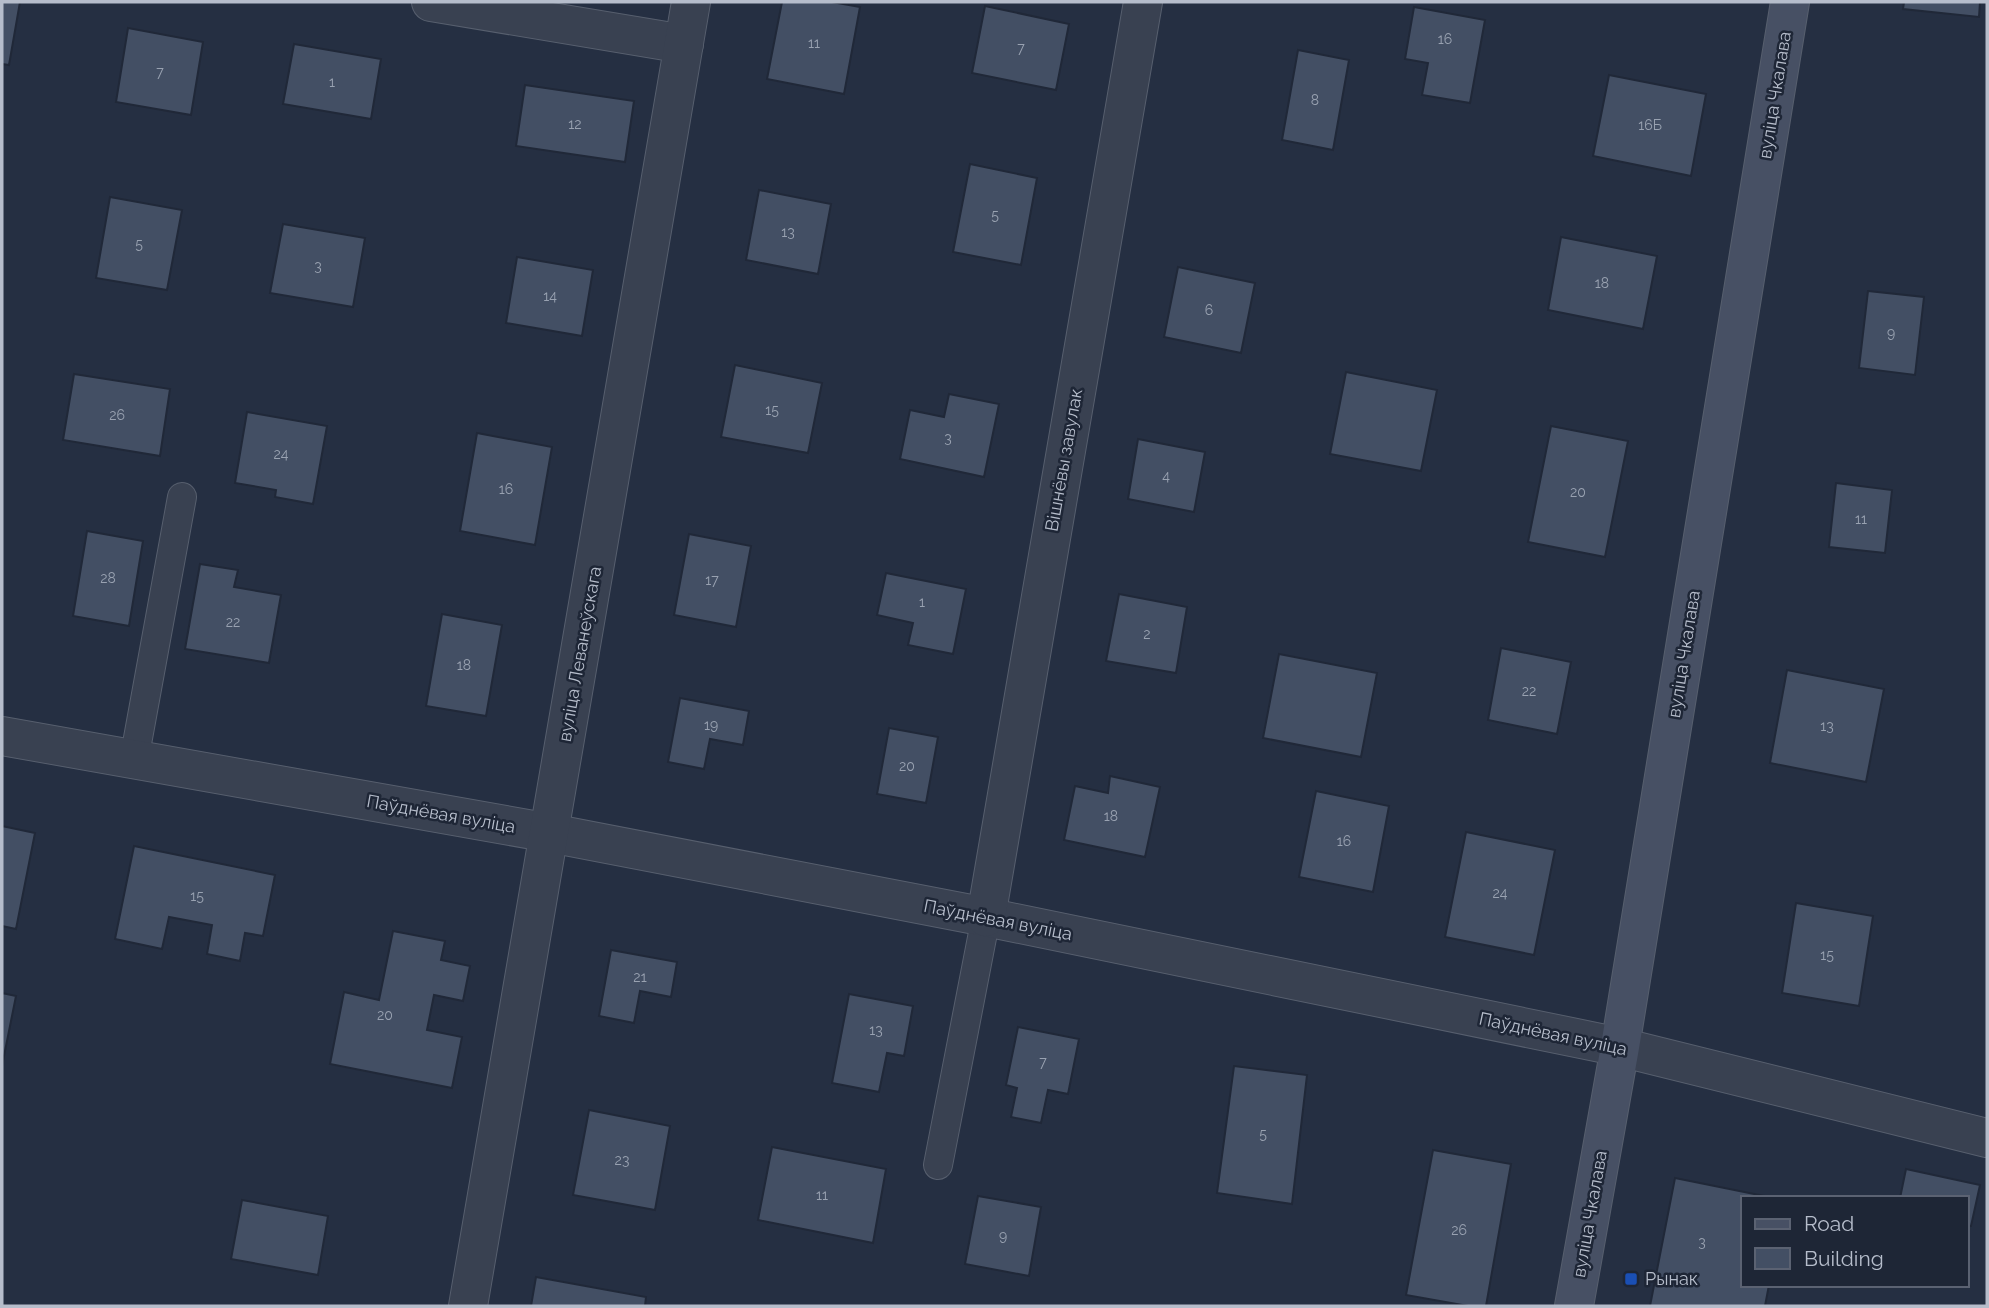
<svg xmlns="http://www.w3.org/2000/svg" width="1989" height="1308" font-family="Raleway,sans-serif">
	<rect width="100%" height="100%" fill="#252f42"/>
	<!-- building -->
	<g fill="#434f64" stroke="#202838" stroke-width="2">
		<path d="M 2,2 L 20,2 L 9,65 L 2,64 Z"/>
		<path d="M 782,2 L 832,2 L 860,7 L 844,94 L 767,79 Z"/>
		<path d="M 1904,2 L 1980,2 L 1979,17 L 1903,9 Z"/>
		<path d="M 985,6 L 1069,24 L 1056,90 L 972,73 Z"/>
		<path d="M 1414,7 L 1485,20 L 1470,103 L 1422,95 L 1428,63 L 1405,59 Z"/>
		<path d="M 128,28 L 203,42 L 191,115 L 116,102 Z"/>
		<path d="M 294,44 L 381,59 L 371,119 L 283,104 Z"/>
		<path d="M 1298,50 L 1349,60 L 1333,150 L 1282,140 Z"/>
		<path d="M 1609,75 L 1706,94 L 1691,176 L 1593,156 Z"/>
		<path d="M 525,85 L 634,101 L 625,162 L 516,146 Z"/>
		<path d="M 970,164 L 1037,178 L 1021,265 L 953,252 Z"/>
		<path d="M 759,190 L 831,204 L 818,274 L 746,260 Z"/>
		<path d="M 110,197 L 182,210 L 167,290 L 96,278 Z"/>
		<path d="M 283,224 L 365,238 L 353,307 L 270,293 Z"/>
		<path d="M 1561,237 L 1657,256 L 1643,329 L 1548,310 Z"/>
		<path d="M 517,257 L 593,270 L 582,336 L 506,323 Z"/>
		<path d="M 1178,267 L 1255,283 L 1241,353 L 1164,337 Z"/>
		<path d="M 1868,291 L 1924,297 L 1915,375 L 1859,368 Z"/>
		<path d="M 735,365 L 822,383 L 808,453 L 721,437 Z"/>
		<path d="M 1346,372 L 1437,390 L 1421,471 L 1330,454 Z"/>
		<path d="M 74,374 L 170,389 L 160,456 L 63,440 Z"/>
		<path d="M 949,394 L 999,404 L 984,477 L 900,459 L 910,410 L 944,417 Z"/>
		<path d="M 247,412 L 327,426 L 313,504 L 275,497 L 276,490 L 235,483 Z"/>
		<path d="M 1551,426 L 1628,441 L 1605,557 L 1528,542 Z"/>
		<path d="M 477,433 L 552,447 L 535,545 L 460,531 Z"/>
		<path d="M 1138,439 L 1205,452 L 1194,512 L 1128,499 Z"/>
		<path d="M 1836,483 L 1892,490 L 1885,553 L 1829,547 Z"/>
		<path d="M 87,531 L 143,541 L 129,626 L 73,616 Z"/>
		<path d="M 689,534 L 751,546 L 736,627 L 674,615 Z"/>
		<path d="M 200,564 L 238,570 L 234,587 L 281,595 L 269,663 L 185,649 Z"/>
		<path d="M 886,573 L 966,589 L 953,654 L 908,645 L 913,623 L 877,615 Z"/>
		<path d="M 1119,594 L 1187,607 L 1176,673 L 1106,661 Z"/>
		<path d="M 442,614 L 502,625 L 486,716 L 426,706 Z"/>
		<path d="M 1501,648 L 1571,662 L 1557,734 L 1488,720 Z"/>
		<path d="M 1279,654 L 1377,673 L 1361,757 L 1263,738 Z"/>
		<path d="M 1787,670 L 1884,689 L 1866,782 L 1770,763 Z"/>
		<path d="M 680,698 L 749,711 L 743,745 L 710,739 L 704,769 L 668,762 Z"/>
		<path d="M 889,728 L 938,737 L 926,803 L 877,794 Z"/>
		<path d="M 1110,776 L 1160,787 L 1145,857 L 1064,840 L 1075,786 L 1108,793 Z"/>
		<path d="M 1316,791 L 1389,806 L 1373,892 L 1299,877 Z"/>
		<path d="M 2,826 L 35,833 L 16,929 L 2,926 Z"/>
		<path d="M 1466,832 L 1555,850 L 1534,955 L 1445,937 Z"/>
		<path d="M 134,846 L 275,875 L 263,936 L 245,933 L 240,961 L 207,954 L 212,925 L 169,917 L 162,949 L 115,939 Z"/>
		<path d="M 1796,903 L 1873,916 L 1859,1006 L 1782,993 Z"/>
		<path d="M 393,931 L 445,941 L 441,960 L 470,966 L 463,1001 L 434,995 L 427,1030 L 462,1037 L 452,1088 L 330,1064 L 344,992 L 379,1000 Z"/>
		<path d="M 611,950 L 677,962 L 671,997 L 640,991 L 634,1023 L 599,1016 Z"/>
		<path d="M 2,993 L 16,996 L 2,1066 Z"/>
		<path d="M 849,994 L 913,1006 L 904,1056 L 887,1053 L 879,1092 L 832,1083 Z"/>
		<path d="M 1018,1027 L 1079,1039 L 1068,1094 L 1048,1090 L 1041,1123 L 1011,1117 L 1017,1088 L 1006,1085 Z"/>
		<path d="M 1234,1066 L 1307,1075 L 1292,1204 L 1217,1193 Z"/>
		<path d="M 589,1110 L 670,1126 L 655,1210 L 573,1195 Z"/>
		<path d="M 772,1147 L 886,1169 L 873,1243 L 758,1220 Z"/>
		<path d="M 1433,1150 L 1511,1164 L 1486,1306 L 1468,1306 L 1406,1295 Z"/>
		<path d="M 1906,1169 L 1980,1185 L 1971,1226 L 1966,1226 L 1966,1198 L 1900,1198 Z"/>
		<path d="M 1675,1178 L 1774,1198 L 1742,1198 L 1742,1285 L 1769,1285 L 1765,1306 L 1650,1306 Z"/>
		<path d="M 978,1196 L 1041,1207 L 1029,1276 L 965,1264 Z"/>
		<path d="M 242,1200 L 328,1216 L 318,1275 L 231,1259 Z"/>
		<path d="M 536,1277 L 646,1297 L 645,1306 L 531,1306 Z"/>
	</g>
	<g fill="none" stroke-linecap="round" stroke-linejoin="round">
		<!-- service casing -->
		<g stroke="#575f6e" stroke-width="30">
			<g id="service">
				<path d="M 134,760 L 182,497"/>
				<path d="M 938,1165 L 986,917"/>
			</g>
		</g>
		<!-- minor casing -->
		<g stroke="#575f6e" stroke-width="40">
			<g id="minor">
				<path d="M 431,2 L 684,44"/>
				<path d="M 2,736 L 550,833 L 986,917 L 1620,1047 L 1987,1138"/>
				<path d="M 986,917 L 1143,2"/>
				<path d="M 468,1306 L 691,2"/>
			</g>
		</g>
		<!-- secondary casing -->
		<g stroke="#575f6e" stroke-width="40">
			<path id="secondary" d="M 1574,1306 L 1620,1047 L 1790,2"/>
		</g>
		<!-- service -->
		<use href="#service" stroke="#394151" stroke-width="28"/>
		<!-- minor -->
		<use href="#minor" stroke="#394151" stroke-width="38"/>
		<!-- secondary -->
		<use href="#secondary" stroke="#475064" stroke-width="38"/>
	</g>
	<!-- markers -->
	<rect fill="#1a4fb4" stroke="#1e2636" stroke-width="2.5" x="1624" y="1272" width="14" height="14" rx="3.5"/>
	<g text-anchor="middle" stroke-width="5" stroke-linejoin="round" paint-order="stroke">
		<!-- number labels -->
		<g font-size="14" fill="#99a2b1">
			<text x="1445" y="44">16</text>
			<text x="814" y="48">11</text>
			<text x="1021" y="53">7</text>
			<text x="160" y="77">7</text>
			<text x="332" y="87">1</text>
			<text x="1315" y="105">8</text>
			<text x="575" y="129">12</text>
			<text x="1650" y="130">16Б</text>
			<text x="995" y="220">5</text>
			<text x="788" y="237">13</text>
			<text x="139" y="249">5</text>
			<text x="318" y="271">3</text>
			<text x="1602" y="288">18</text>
			<text x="550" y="301">14</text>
			<text x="1209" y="315">6</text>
			<text x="1891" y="338">9</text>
			<text x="772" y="415">15</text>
			<text x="117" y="420">26</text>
			<text x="948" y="443">3</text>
			<text x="281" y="459">24</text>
			<text x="1166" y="481">4</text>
			<text x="506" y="494">16</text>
			<text x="1578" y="497">20</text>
			<text x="1861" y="524">11</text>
			<text x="108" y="583">28</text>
			<text x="712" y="585">17</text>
			<text x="922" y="607">1</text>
			<text x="233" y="627">22</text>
			<text x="1147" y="639">2</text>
			<text x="464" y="670">18</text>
			<text x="1529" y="696">22</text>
			<text x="711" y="730">19</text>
			<text x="1827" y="731">13</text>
			<text x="907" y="771">20</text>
			<text x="1111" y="821">18</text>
			<text x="1344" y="846">16</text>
			<text x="1500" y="898">24</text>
			<text x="197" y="901">15</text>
			<text x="1827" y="960">15</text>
			<text x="640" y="982">21</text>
			<text x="385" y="1020">20</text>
			<text x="876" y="1035">13</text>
			<text x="1043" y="1067">7</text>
			<text x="1263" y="1139">5</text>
			<text x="622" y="1165">23</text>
			<text x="822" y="1200">11</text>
			<text x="1459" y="1235">26</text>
			<text x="1003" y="1241">9</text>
			<text x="1702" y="1247">3</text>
		</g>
		<!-- street labels -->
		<g font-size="18" fill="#b6bdcb" stroke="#1e2636">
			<text transform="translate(1775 95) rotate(-81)" y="6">вуліца Чкалава</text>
			<text transform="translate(1064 460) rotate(-80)" y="6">Вішнёвы завулак</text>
			<text transform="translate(580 654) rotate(-80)" y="6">вуліца Леванеўскага</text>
			<text transform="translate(1684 654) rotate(-81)" y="6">вуліца Чкалава</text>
			<text transform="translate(441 814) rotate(10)" y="6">Паўднёвая вуліца</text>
			<text transform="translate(998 920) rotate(11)" y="6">Паўднёвая вуліца</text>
			<text transform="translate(1553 1034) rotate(12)" y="6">Паўднёвая вуліца</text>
			<text transform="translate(1590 1214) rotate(-80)" y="6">вуліца Чкалава</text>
		</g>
		<!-- poi labels -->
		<g font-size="18" fill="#b6bdcb" stroke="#1e2636" text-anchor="start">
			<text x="1645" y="1285">Рынак</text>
		</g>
	</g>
	<!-- border -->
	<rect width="1989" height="1308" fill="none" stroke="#b6bdcb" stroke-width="7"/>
	<!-- legend -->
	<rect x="1741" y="1196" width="228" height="91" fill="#1e2636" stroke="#5b6272" stroke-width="2"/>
	<rect x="1755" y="1219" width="35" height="10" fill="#475064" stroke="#5b6272" stroke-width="2"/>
	<text x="1804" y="1231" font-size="21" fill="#b6bdcb">Road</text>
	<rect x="1755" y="1248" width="35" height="21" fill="#434f64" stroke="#5b6272" stroke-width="2"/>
	<text x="1804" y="1266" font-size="21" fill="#b6bdcb">Building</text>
</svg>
